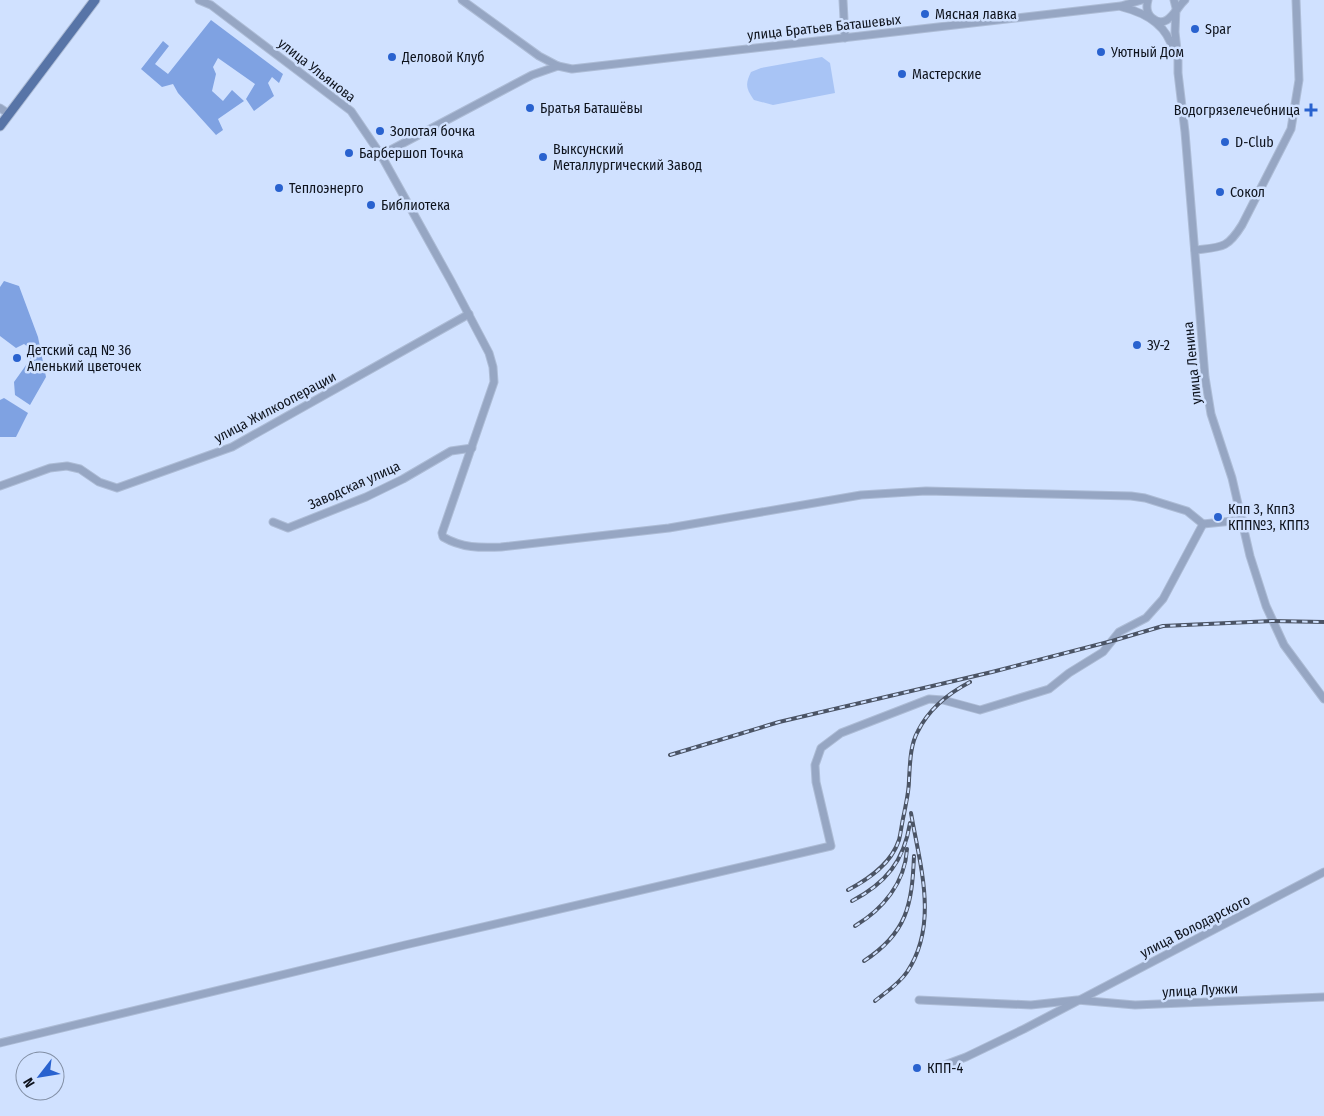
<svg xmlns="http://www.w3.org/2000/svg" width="1324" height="1116" font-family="'Fira Sans Condensed',sans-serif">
	<rect width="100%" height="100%" fill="#d0e1ff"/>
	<!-- green -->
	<path fill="#a8c4f5" d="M 822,57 L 830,63 L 835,93 L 773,105 L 754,100 C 746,89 745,84 751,72 L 761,68 Z"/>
	<!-- forest -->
	<g fill="#7fa2e2">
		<path d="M 211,20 L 283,74 L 279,83 L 272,77 L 268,83 L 274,96 L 254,111 L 246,99 L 255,84 L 218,58 L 213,67 L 216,74 L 212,91 L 223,101 L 232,90 L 244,101 L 218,119 L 223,130 L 216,135 L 178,93 L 173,84 L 162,87 L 141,69 L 163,41 L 169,46 L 155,64 L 168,74 Z"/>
		<path d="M 4,281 L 19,286 L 38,337 L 46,377 L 30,405 L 15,395 L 14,382 L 29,361 L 31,349 L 24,344 L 16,348 L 0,336 L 0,287 Z"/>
		<path d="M 4,398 L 28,413 L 16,437 L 0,437 L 0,400 Z"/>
	</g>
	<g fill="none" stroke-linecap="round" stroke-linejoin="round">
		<!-- minor casing -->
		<g stroke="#adbcd6" stroke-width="9">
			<g id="minor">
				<path d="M 462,0 L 539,56 L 558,66"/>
				<path d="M 843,0 L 845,38"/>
				<path d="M 1148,0 C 1146,7 1146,13 1152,18 C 1167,31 1176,8 1185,0"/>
				<path d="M 1174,0 L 1176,8 L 1175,32 L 1178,59 L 1178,73 L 1185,132 L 1205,377 L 1211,414 L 1232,478 L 1250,556 L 1266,606 L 1284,645 L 1324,699"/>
				<path d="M 1122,7 C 1146,13 1167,25 1173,50"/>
				<path d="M 0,108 L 9,114"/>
				<path d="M 381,155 L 532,75 L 558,66 L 572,69 L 1121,6 L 1142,0"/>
				<path d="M 1195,250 C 1222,247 1227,249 1242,225 L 1291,129 L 1299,80 L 1296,0"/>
				<path d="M 0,486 L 50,468 L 67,466 L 80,469 L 99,482 L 117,488 L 232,447 L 469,314"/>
				<path d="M 273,522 L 288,528 L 366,497 L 403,479 L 451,451 L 472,448"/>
				<path d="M 1203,524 L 1243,520"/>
				<path d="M 919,1000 L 1031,1005 L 1077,1000 L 1135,1005 L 1324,997"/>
				<path d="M 0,1043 L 405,945 L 831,846 L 816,782 L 815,765 L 821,748 L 841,733 L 929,699 L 943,700 L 980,710 L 1049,689 L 1069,673 L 1103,652 L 1119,632 L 1146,618 L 1163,599 L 1203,524 L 1187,511 L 1145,498 L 1131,496 L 926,491 L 861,495 L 669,528 L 501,547 C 480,548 462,548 443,537 L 442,533 L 494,382 L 493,367 L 489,353 L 451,281 L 381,155 L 351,111 L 211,5 L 199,0"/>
				<path d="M 931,1070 L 966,1057 L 1024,1029 L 1324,872"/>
			</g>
		</g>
		<!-- major casing -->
		<g stroke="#adbcd6" stroke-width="11">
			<path id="major" d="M 0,126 L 95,0"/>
		</g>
		<!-- minor -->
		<use href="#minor" stroke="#96a6c3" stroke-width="7"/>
		<!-- major -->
		<use href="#major" stroke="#5774a7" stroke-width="9"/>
		<!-- rail casing -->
		<g stroke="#4b5465" stroke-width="4">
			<g id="rail">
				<path d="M 670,755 L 779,722 L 992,672 L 1112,641 L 1163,626 L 1272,621 L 1324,622"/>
				<path d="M 848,890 C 869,879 891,864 899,840 C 901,832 902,822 904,814 C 906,803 909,791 909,780 C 910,764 910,745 918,731 C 929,709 949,693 970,682"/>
				<path d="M 852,901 C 886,883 904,861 910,823"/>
				<path d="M 855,926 C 883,909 905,883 907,849"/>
				<path d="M 864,961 C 907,933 912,905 914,856"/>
				<path d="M 875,1001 C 886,992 899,984 907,972 C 939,924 920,866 911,813"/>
			</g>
		</g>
		<!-- rail -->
		<use href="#rail" stroke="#d0e1ff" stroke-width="2" stroke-dasharray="5.5" stroke-linecap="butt"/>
	</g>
	<!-- markers -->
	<g fill="#2962cf" stroke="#d0e1ff" stroke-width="2">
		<circle cx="925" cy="14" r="5"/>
		<circle cx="1195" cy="29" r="5"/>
		<circle cx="1101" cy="52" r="5"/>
		<circle cx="392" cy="57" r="5"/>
		<circle cx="902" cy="74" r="5"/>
		<circle cx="530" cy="108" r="5"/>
		<path d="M1308.5 102.5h5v5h5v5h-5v5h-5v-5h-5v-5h5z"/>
		<circle cx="380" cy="131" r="5"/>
		<circle cx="1225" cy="142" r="5"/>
		<circle cx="349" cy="153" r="5"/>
		<circle cx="543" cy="157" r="5"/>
		<circle cx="279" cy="188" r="5"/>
		<circle cx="1220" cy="192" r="5"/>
		<circle cx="371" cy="205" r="5"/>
		<circle cx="1137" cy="345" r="5"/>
		<circle cx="17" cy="358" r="5"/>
		<circle cx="1218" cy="517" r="5"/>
		<circle cx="917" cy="1068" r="5"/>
	</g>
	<g text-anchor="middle" stroke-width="5" stroke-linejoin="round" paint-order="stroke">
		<!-- poi labels -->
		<g font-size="14" fill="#0e131d" stroke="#d0e1ff" text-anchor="start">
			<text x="935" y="19">Мясная лавка</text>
			<text x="1205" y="34">Spar</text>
			<text x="1111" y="57">Уютный Дом</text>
			<text x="402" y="62">Деловой Клуб</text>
			<text x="912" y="79">Мастерские</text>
			<text x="540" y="113">Братья Баташёвы</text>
			<text x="1300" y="115" text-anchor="end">Водогрязелечебница</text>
			<text x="390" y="136">Золотая бочка</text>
			<text x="1235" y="147">D-Club</text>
			<text x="553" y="154">Выксунский<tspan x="553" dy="16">Металлургический Завод</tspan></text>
			<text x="359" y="158">Барбершоп Точка</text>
			<text x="289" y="193">Теплоэнерго</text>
			<text x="1230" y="197">Сокол</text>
			<text x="381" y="210">Библиотека</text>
			<text x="1147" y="350">ЗУ-2</text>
			<text x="27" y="355">Детский сад № 36<tspan x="27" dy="16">Аленький цветочек</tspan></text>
			<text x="1228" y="514">Кпп 3, Кпп3<tspan x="1228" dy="16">КПП№3, КПП3</tspan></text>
			<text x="927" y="1073">КПП-4</text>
		</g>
		<!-- street labels -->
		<g font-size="14" fill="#0e131d" stroke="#d0e1ff">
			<text transform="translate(824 27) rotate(-6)" y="5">улица Братьев Баташевых</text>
			<text transform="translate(317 70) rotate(38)" y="5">улица Ульянова</text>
			<text transform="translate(1192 363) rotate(-96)" y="5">улица Ленина</text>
			<text transform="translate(275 407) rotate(-28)" y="5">улица Жилкооперации</text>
			<text transform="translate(354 485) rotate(-24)" y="5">Заводская улица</text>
			<text transform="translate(1195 926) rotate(-27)" y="5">улица Володарского</text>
			<text transform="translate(1200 990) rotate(-3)" y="5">улица Лужки</text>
		</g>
	</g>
	<!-- north arrow -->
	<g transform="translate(40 1076) rotate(239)"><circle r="24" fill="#d0e1ff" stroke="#828fa5"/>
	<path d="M0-4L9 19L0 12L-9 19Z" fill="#2962cf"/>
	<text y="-8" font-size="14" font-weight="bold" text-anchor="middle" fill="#0e131d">N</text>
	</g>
</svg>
